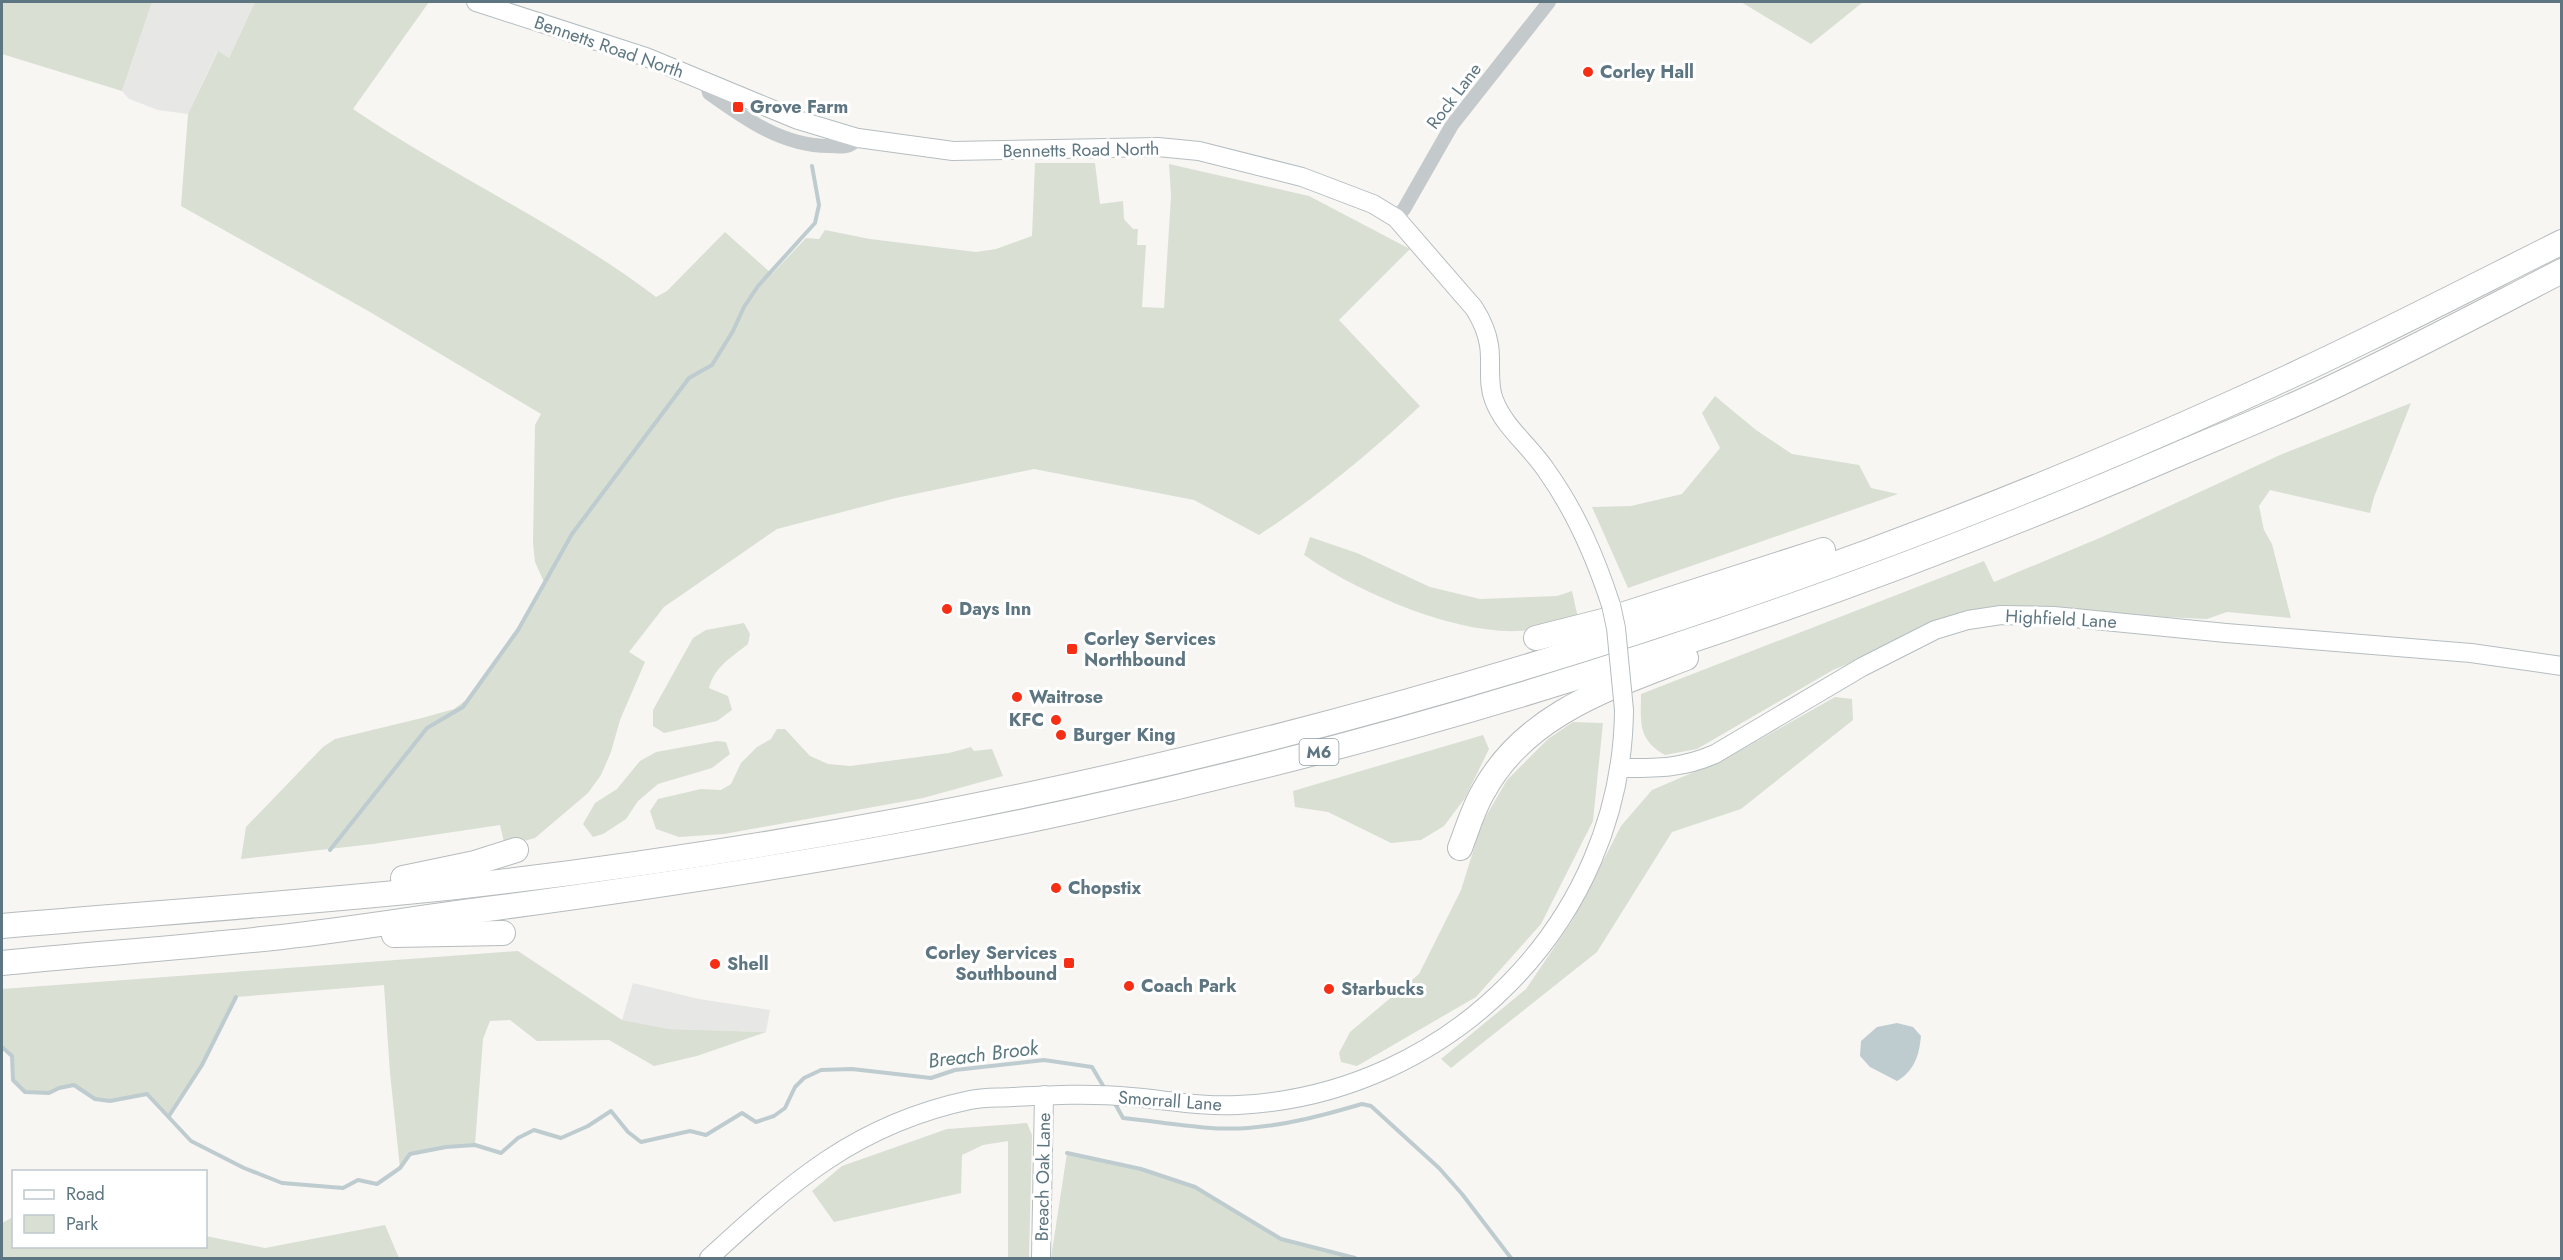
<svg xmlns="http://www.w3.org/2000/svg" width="2563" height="1260" font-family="Jost,sans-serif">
	<rect width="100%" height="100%" fill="#f7f6f3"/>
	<!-- built -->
	<g fill="#e7e8e6">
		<path d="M 152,2 L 255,2 L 229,58 L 217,52 L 188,114 L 158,110 L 129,99 L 122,91 Z"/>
		<path d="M 633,983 L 699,999 L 770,1010 L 766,1032 L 664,1029 L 622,1020 Z"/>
	</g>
	<!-- green -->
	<g fill="#d9dfd3">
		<path d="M 2,2 L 152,2 L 122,91 L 2,54 Z"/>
		<path d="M 255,2 L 429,2 L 353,109 C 452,176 561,225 656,297 L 667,291 L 725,232 L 772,274 L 806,238 L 819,239 L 825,230 L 870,239 L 976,252 L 996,249 L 1032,236 L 1035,163 L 1095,163 L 1100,204 L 1123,201 L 1124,219 L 1133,229 L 1138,229 L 1137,245 L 1146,245 L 1142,307 L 1164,308 L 1171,196 L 1169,164 L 1309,196 L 1410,249 L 1339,320 L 1420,406 C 1370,453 1317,497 1259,535 L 1194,500 L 1034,469 L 896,498 L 777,529 L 664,607 L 629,652 L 645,662 L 620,720 L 611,752 L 601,775 L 588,793 L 535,838 L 517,843 L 504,842 L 500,825 L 373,844 L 241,859 L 246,827 L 323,747 L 335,739 L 422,718 L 454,709 L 466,700 L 472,694 L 518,630 L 544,582 L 535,562 L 533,543 L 535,425 L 541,414 L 370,312 L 181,206 L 188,114 L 218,51 L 229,58 Z"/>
		<path d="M 1741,2 L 1863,2 L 1811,44 Z"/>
		<path d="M 1715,396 L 1756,430 L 1792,454 L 1859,465 L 1871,488 L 1898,494 L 1628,588 L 1592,507 L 1631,506 L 1682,494 L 1720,448 L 1702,413 Z"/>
		<path d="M 2411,403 L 2374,497 L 2370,513 L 2270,490 L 2259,506 L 2264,530 L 2272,544 L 2291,618 L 2227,612 L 2207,619 L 1981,608 L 1833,670 L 1697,749 L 1665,755 C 1637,739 1641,722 1641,694 L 1984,561 L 1994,582 L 2102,537 L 2280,455 Z"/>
		<path d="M 1310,537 L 1357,553 L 1430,587 L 1480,599 L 1557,596 L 1572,591 L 1578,618 C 1560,622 1539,630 1519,631 C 1453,634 1358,592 1304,555 Z"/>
		<path d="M 744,623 L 750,634 L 748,644 C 731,658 715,666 709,688 L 728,696 L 732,710 L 717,721 L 664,733 L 653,726 L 653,710 L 693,638 L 706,630 Z"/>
		<path d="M 1835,697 L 1852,699 L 1853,720 L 1741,809 L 1672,832 L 1597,952 L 1451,1068 L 1441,1059 L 1526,989 L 1572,921 L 1621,826 L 1652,790 L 1729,757 Z"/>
		<path d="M 1573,722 L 1603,723 L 1593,821 L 1541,924 L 1476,997 L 1357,1066 L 1341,1062 L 1339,1053 L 1350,1032 L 1419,974 L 1461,890 L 1482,823 L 1507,780 L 1548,739 Z"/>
		<path d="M 777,729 L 785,729 L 810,756 L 828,764 L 850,766 L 949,753 L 971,747 L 974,751 L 992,749 L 1003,776 L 923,798 L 724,834 L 679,837 L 656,829 L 650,811 L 658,799 L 701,789 L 721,790 L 731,784 L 741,763 L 757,747 L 771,739 Z"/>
		<path d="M 1483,735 L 1489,749 L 1465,798 L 1444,826 L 1421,840 L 1391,843 L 1328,812 L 1295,807 L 1293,791 Z"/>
		<path d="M 717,741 L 726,742 L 730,754 L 712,768 L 658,784 L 638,801 L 626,819 L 603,834 L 593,837 L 583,824 L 595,803 L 617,789 L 640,761 L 656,752 Z"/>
		<path d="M 518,951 L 622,1020 L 668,1029 L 766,1032 L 697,1056 L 654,1066 L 609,1040 L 537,1041 L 510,1020 L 490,1021 L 483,1039 L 475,1145 L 446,1147 L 410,1154 L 400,1168 L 390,1073 L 384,985 L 236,997 L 202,1065 L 169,1116 L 147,1094 L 110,1101 L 95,1099 L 74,1085 L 59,1088 L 49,1093 L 25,1092 L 13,1080 L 12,1056 L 2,1047 L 2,989 Z"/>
		<path d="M 1027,1123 L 1032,1135 L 1029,1258 L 1008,1258 L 1008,1141 L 983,1145 L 962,1155 L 961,1193 L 834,1222 L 812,1191 L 842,1166 L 947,1129 Z"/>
		<path d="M 1067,1153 L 1144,1170 L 1195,1187 L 1281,1239 L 1347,1256 L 1347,1258 L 1051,1258 Z"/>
		<path d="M 13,1217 L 14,1246 L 206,1246 L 206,1236 L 265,1248 L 385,1225 L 399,1258 L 2,1258 L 2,1223 Z"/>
	</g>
	<!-- water -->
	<path fill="#beccd0" d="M 1897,1023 L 1913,1027 L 1921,1036 C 1919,1055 1915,1070 1897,1081 L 1870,1067 L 1860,1056 L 1861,1041 L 1877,1027 Z"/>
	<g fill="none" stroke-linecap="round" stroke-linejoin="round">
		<!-- stream -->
		<g stroke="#beccd0" stroke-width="4">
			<path d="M 330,850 L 427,728 L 463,707 L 518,630 L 572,534 L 689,378 L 712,365 L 733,331 L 744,307 L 758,286 L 815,223 L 819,205 L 812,166"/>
			<path d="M 2,1047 L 12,1056 L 13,1080 L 25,1092 L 49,1093 L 59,1088 L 74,1085 L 95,1099 L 110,1101 L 147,1094 L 191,1141 L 244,1168 L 282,1183 L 343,1188 L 358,1180 L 377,1184 L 400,1168 L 410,1154 L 446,1147 L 475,1145 L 501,1153 L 518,1138 L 534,1130 L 561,1138 L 588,1126 L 611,1111 L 628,1132 L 641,1142 L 690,1131 L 706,1135 L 742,1113 L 756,1122 L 774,1116 L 785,1108 L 795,1087 L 804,1078 L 821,1070 L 852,1069 L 931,1078 L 955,1070 L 1044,1060 L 1092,1067 L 1105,1089"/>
			<path d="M 1113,1100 L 1123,1118 C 1164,1122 1207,1131 1248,1128 C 1288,1125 1324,1115 1362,1104 L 1371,1106 L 1439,1168 L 1462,1194 L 1511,1258"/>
			<path d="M 169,1116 L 202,1065 L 236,997"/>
			<path d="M 1067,1153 L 1141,1169 L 1195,1187 L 1281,1239 L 1355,1258"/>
		</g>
		<!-- secondary casing -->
		<g stroke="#b5bdc0" stroke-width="20">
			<g id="secondary">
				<path d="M 476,2 L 646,57 L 798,120 L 858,138 L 953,151 L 1158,147 L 1199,151 L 1302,177 L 1373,204 L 1396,218 L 1474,308 C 1481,319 1487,332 1489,345 C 1492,363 1487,383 1494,400 C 1504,427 1530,446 1546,470 C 1576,512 1595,556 1611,605"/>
				<path d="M 1619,768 C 1655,768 1681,769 1715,754 L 1862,667 L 1935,630 L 1968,620 L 2001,615 L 2054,616 L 2226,633 L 2471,653 L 2562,666"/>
				<path d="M 709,1258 C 792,1182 856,1124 970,1100 C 984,1097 998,1098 1012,1097 C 1051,1095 1092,1093 1131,1097 C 1167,1100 1202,1107 1238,1105 C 1449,1095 1622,922 1624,710"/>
				<path d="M 1041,1258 L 1044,1095"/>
			</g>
		</g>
		<!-- highway casing -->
		<g stroke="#b6bbbd" stroke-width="26">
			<g id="highway">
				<path d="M 1536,638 L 1603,621 L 1823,550"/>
				<path d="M 1460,848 C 1467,830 1473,809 1483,792 C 1525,714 1609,688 1686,658"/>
				<path d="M 403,878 L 475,863 L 516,850"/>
				<path d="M 2,926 C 153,913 305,903 456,887 C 607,870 758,847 907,819 C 1360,733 1816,591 2236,401 C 2346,352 2454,296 2562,242"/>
				<path d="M 394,935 L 503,933"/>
				<path d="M 2,963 C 95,954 189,947 282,937 C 353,929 424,917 495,908 C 690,882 885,852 1077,810 C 1453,728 1821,608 2174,456 C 2223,435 2273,415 2322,392 C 2403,354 2482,312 2562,271"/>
			</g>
		</g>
		<!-- street -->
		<g stroke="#c4c9cc" stroke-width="14">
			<path d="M 706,82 L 709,93 C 745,119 783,146 829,146 C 841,147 851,148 858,138"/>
			<path d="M 1396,218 L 1404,209 L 1452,125 L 1549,2"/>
		</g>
		<!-- secondary -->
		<use href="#secondary" stroke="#fff" stroke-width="18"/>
		<!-- highway -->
		<use href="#highway" stroke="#fff" stroke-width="24"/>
		<!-- secondary-bridge casing -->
		<g stroke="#b5bdc0" stroke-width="20" stroke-linecap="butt">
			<path id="secondary-bridge" d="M 1611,605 L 1616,628 L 1624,710"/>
		</g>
		<!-- secondary-bridge -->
		<use href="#secondary-bridge" stroke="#fff" stroke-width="18"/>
	</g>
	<!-- markers -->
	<g fill="#f52e14" stroke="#fff" stroke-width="2">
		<circle cx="1588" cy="72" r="6"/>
		<rect x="732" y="101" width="12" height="12" rx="3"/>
		<circle cx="947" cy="609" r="6"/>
		<rect x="1066" y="643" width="12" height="12" rx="3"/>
		<circle cx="1017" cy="697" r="6"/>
		<circle cx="1056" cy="720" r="6"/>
		<circle cx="1061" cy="735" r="6"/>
		<circle cx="1056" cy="888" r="6"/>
		<rect x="1063" y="957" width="12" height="12" rx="3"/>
		<circle cx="715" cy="964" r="6"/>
		<circle cx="1129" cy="986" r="6"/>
		<circle cx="1329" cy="989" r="6"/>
	</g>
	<g text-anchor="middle" stroke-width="6" stroke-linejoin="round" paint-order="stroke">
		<!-- shield labels -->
		<rect fill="#fff" stroke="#8e9fa7" stroke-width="1.5" x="1299.5" y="739" width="39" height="26" rx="4.5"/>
		<g font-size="16" font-weight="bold" fill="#5e7681">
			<text x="1319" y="758">M6</text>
		</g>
		<!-- street labels -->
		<g font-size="18" fill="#5e7681" stroke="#fff">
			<text transform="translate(609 47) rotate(19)" y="6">Bennetts Road North</text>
			<text transform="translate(1454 96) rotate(-53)" y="6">Rock Lane</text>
			<text transform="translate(1081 150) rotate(-1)" y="6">Bennetts Road North</text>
			<text transform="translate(2061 619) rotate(3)" y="6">Highfield Lane</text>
			<text transform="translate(1170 1101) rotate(4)" y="6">Smorrall Lane</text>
			<text transform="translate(1043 1177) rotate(-89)" y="6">Breach Oak Lane</text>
		</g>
		<!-- poi labels -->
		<g font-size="18" font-weight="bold" fill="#5e7681" stroke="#fff" text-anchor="start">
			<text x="1600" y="78">Corley Hall</text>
			<text x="750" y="113">Grove Farm</text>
			<text x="959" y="615">Days Inn</text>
			<text x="1084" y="645">Corley Services<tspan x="1084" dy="21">Northbound</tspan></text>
			<text x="1029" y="703">Waitrose</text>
			<text x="1044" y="726" text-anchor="end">KFC</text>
			<text x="1073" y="741">Burger King</text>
			<text x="1068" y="894">Chopstix</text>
			<text x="1057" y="959" text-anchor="end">Corley Services<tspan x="1057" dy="21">Southbound</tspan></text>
			<text x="727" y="970">Shell</text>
			<text x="1141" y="992">Coach Park</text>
			<text x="1341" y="995">Starbucks</text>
		</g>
		<!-- water labels -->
		<g font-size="20" font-style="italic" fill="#59777c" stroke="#fff">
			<text transform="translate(983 1054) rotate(-7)" y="7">Breach Brook</text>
		</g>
	</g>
	<!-- border -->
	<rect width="2563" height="1260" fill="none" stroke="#5e7681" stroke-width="6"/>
	<!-- legend -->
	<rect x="12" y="1170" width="195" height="78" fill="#ffffff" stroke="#bfc8cd" stroke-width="1.5"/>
	<rect x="24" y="1190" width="30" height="9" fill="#ffffff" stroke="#bfc8cd" stroke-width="1.5"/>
	<text x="66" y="1200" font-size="18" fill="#5e7681">Road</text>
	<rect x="24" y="1215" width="30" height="18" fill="#d9dfd3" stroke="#bfc8cd" stroke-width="1.5"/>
	<text x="66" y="1230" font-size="18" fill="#5e7681">Park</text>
</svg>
